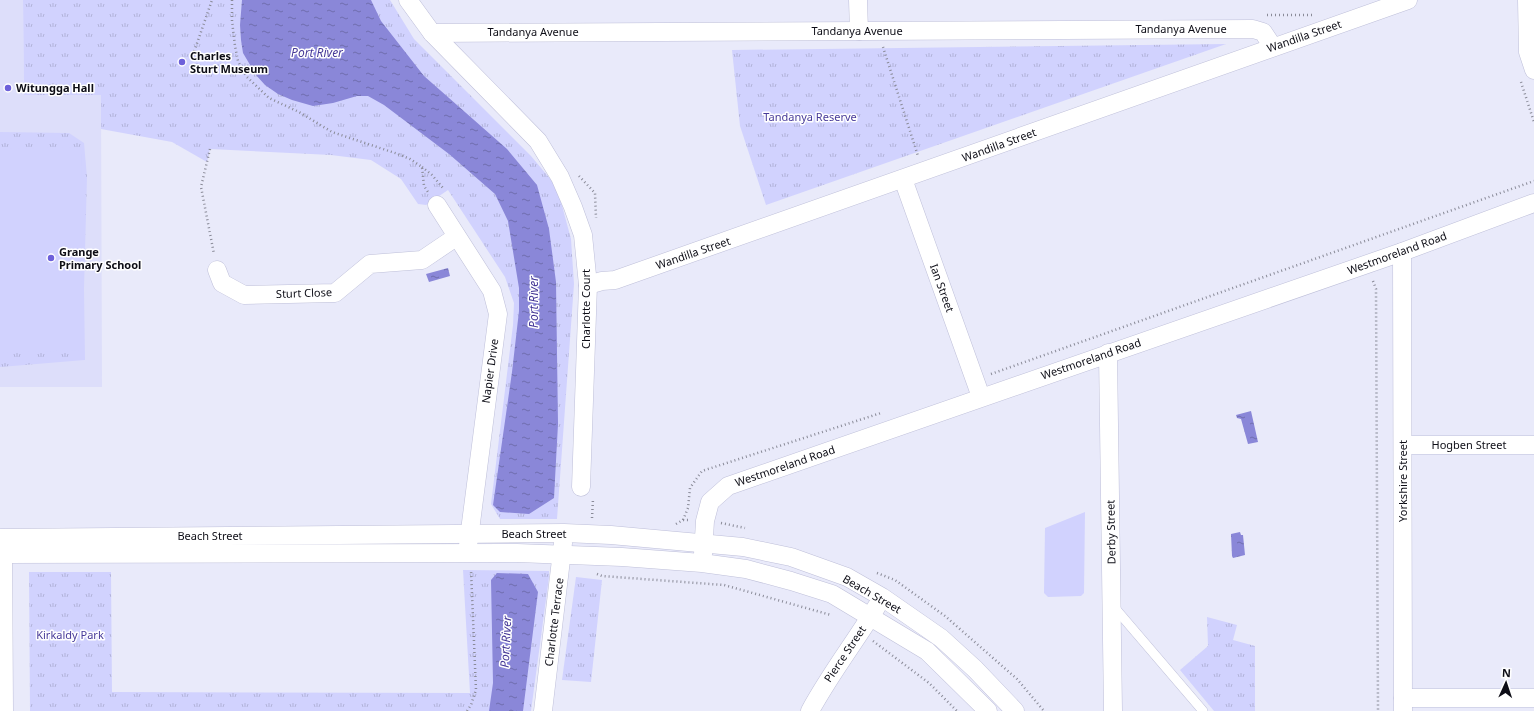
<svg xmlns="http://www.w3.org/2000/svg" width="1534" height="711" font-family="'Noto Sans',sans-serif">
	<defs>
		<pattern id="grass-tufts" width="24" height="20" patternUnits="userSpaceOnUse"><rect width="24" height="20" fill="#d1d2fe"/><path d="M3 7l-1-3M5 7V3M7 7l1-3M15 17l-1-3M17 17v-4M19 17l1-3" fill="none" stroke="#b2b3d9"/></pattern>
		<pattern id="water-ripples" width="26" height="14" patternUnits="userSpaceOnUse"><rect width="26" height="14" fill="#8a87d8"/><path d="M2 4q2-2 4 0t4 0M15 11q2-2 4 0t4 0" fill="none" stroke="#6f6dae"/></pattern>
	</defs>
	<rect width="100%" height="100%" fill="#e9eafa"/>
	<!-- built -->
	<path fill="#dddefa" d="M 0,0 L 23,0 L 24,95 L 101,95 L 102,387 L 0,387 Z"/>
	<!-- grass -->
	<g fill="url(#grass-tufts)">
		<path d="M 23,0 L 390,0 L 414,39 L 531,156 L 557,187 L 571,239 L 574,284 L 557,519 L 500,519 L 491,504 L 513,325 L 514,303 L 505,277 L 448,190 L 426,205 L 418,204 L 401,179 L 371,160 L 331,155 L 210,149 L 207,162 L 172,142 L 101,129 L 101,95 L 24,95 Z"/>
		<path d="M 1226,44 L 766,205 L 740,126 L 732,50 Z"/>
		<path d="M 0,132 L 69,133 L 84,143 L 87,177 L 84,289 L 85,360 L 0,367 Z"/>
		<path d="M 463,570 L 549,571 L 549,577 L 531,711 L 30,711 L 29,572 L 111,572 L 112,692 L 470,693 Z"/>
		<path d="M 576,577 L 602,580 L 591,682 L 562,680 Z"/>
		<path d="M 1207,617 L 1237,625 L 1233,640 L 1255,646 L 1255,711 L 1214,711 L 1180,670 L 1208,646 Z"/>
	</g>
	<!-- garden -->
	<g fill="#d1d2fe">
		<path d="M 81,147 L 82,350 L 0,353 L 0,149 Z"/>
		<path d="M 1085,512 L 1084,593 L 1081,596 L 1048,597 L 1044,593 L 1045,528 Z"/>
	</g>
	<!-- water -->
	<g fill="url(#water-ripples)">
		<path d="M 242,0 L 371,0 L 381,21 L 424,76 L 507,149 L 537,185 L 549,229 L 556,282 L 558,424 L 554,498 L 529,514 L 500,512 L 493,505 L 512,372 L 519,311 L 519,288 L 508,221 L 495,194 L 449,154 L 384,105 L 368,96 L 357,96 L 333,103 L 313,106 L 292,100 L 278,94 L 265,85 L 256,75 L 243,53 L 241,40 L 240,25 Z"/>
		<path d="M 448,268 L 450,276 L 429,282 L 426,274 Z"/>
		<path d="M 1251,411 L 1258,442 L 1248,444 L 1241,419 L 1237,418 L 1236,415 Z"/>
		<path d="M 1240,532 L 1241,535 L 1243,535 L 1245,555 L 1233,558 L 1232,556 L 1231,534 Z"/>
		<path d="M 497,573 L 528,574 L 538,592 L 523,711 L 489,711 L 493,683 L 491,580 Z"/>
	</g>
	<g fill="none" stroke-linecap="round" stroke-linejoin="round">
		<!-- service casing -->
		<g stroke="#bebfd9" stroke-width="10">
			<path id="service" d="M 1114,607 L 1203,711"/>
		</g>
		<!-- minor casing -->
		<g stroke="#bebfd9" stroke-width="19">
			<g id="minor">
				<path d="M 408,0 L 432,33 L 538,141 L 560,177 L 573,207 L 583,235 L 588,285 L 581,487"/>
				<path d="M 858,0 L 859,31"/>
				<path d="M 1527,0 L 1528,52 L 1534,70"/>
				<path d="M 432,33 L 1253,29 L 1263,32 L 1273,47"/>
				<path d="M 903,179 L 981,397"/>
				<path d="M 437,205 L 492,291 L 498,314 L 468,546"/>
				<path d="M 1402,252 L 1403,711"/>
				<path d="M 217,270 L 222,283 L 244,295 L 335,293 L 370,264 L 422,260 L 456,237"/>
				<path d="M 588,285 L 602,281 L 615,280 L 1408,0"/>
				<path d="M 1108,353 L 1113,711"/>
				<path d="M 1403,445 L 1534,445"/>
				<path d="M 0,538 L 564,533 L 611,535 L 743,547 L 791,557 L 847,577 L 882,597 L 941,638 L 975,669 L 1015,711"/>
				<path d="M 3,542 L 4,711"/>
				<path d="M 0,554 L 517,553 L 622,557 L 702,563 L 746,569 L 791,581 L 832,594 L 927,651 L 988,711"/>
				<path d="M 703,554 L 705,521 L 710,502 L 728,486 L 1402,252 L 1534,203"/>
				<path d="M 1403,698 L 1534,698"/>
				<path d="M 543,711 L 563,543"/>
				<path d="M 810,711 C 830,674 855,642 877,606"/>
			</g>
		</g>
		<!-- path -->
		<g stroke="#8a8b98" stroke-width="2.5" stroke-dasharray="1 3" stroke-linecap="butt">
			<path d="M 232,0 L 232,21 L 235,46 L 238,61 L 246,76 L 269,98 L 299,112 L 332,132 L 398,154 L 410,159 L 422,167 L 424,186 L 428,192"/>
			<path d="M 1267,15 L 1312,15"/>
			<path d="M 883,47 L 918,156"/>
			<path d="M 193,55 L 212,0"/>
			<path d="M 1521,82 L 1534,122"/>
			<path d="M 210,149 L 201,187 L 214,254"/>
			<path d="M 422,167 L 432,175 L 443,188"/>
			<path d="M 579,176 L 595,193 L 596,218"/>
			<path d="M 1373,281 L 1376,289 L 1378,711"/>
			<path d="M 991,374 L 1534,181"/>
			<path d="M 592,518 L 593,499"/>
			<path d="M 683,520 L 688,508 L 690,488 L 702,471 L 881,413"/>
			<path d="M 721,523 L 745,528"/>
			<path d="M 676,524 L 683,520 L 688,520"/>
			<path d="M 877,573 L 895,580 L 945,616 L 1017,679 L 1044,711"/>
			<path d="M 597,574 L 602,576 L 724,585 L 831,615"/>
			<path d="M 873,641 L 929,683 L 957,711"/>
			<path d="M 467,711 L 471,705 L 476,690 L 471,570"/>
		</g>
		<!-- service -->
		<use href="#service" stroke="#fff" stroke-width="9"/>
		<!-- minor -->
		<use href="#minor" stroke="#fff" stroke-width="18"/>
	</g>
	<!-- markers -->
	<g fill="#6d60da" stroke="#fff" stroke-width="1.5">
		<circle cx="182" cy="62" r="4"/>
		<circle cx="8" cy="88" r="4"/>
		<circle cx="51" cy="258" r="4"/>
	</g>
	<g text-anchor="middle" stroke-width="3" stroke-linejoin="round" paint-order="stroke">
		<!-- street labels -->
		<g font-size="11" fill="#0d0d16" stroke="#fff">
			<text x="1181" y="33">Tandanya Avenue</text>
			<text x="857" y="35">Tandanya Avenue</text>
			<text x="533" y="36">Tandanya Avenue</text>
			<text transform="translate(1304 36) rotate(-19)" y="4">Wandilla Street</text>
			<text transform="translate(999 145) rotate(-20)" y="4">Wandilla Street</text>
			<text transform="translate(693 253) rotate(-19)" y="4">Wandilla Street</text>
			<text transform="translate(1397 253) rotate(-20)" y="4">Westmoreland Road</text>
			<text transform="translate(942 288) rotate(70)" y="4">Ian Street</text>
			<text transform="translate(304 293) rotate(-2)" y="4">Sturt Close</text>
			<text transform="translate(586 309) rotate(-90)" y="4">Charlotte Court</text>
			<text transform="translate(1091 359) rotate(-19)" y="4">Westmoreland Road</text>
			<text transform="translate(490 371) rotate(-82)" y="4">Napier Drive</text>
			<text x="1469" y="449">Hogben Street</text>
			<text transform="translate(785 466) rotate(-19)" y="4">Westmoreland Road</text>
			<text transform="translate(1403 481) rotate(-90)" y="4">Yorkshire Street</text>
			<text transform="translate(1111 532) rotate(-91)" y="4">Derby Street</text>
			<text x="534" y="538">Beach Street</text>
			<text x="210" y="540">Beach Street</text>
			<text transform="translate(872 594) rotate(30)" y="4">Beach Street</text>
			<text transform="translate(554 622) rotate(-83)" y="4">Charlotte Terrace</text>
			<text transform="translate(845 654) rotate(-56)" y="4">Pierce Street</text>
		</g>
		<!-- poi labels -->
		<g font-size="11" font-weight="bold" fill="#0d0d16" stroke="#fff" text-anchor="start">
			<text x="190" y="60">Charles<tspan x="190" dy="13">Sturt Museum</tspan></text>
			<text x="16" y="92">Witungga Hall</text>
			<text x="59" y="256">Grange<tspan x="59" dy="13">Primary School</tspan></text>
		</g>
		<!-- park labels -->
		<g font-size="11" fill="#473a99" stroke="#fff">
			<text x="810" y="121">Tandanya Reserve</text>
			<text x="70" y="639">Kirkaldy Park</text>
		</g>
		<!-- water labels -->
		<g font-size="12" font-style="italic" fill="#453897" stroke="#fff">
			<text x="317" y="57">Port River</text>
			<text transform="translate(534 302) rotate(-90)" y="4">Port River</text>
			<text transform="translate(506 642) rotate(-87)" y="4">Port River</text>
		</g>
	</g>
	<!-- north arrow -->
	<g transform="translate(1506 683) rotate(3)" stroke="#ffffff" stroke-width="3" paint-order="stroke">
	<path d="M0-3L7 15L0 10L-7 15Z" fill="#0d0d16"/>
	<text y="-6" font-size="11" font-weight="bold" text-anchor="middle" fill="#0d0d16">N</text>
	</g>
</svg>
